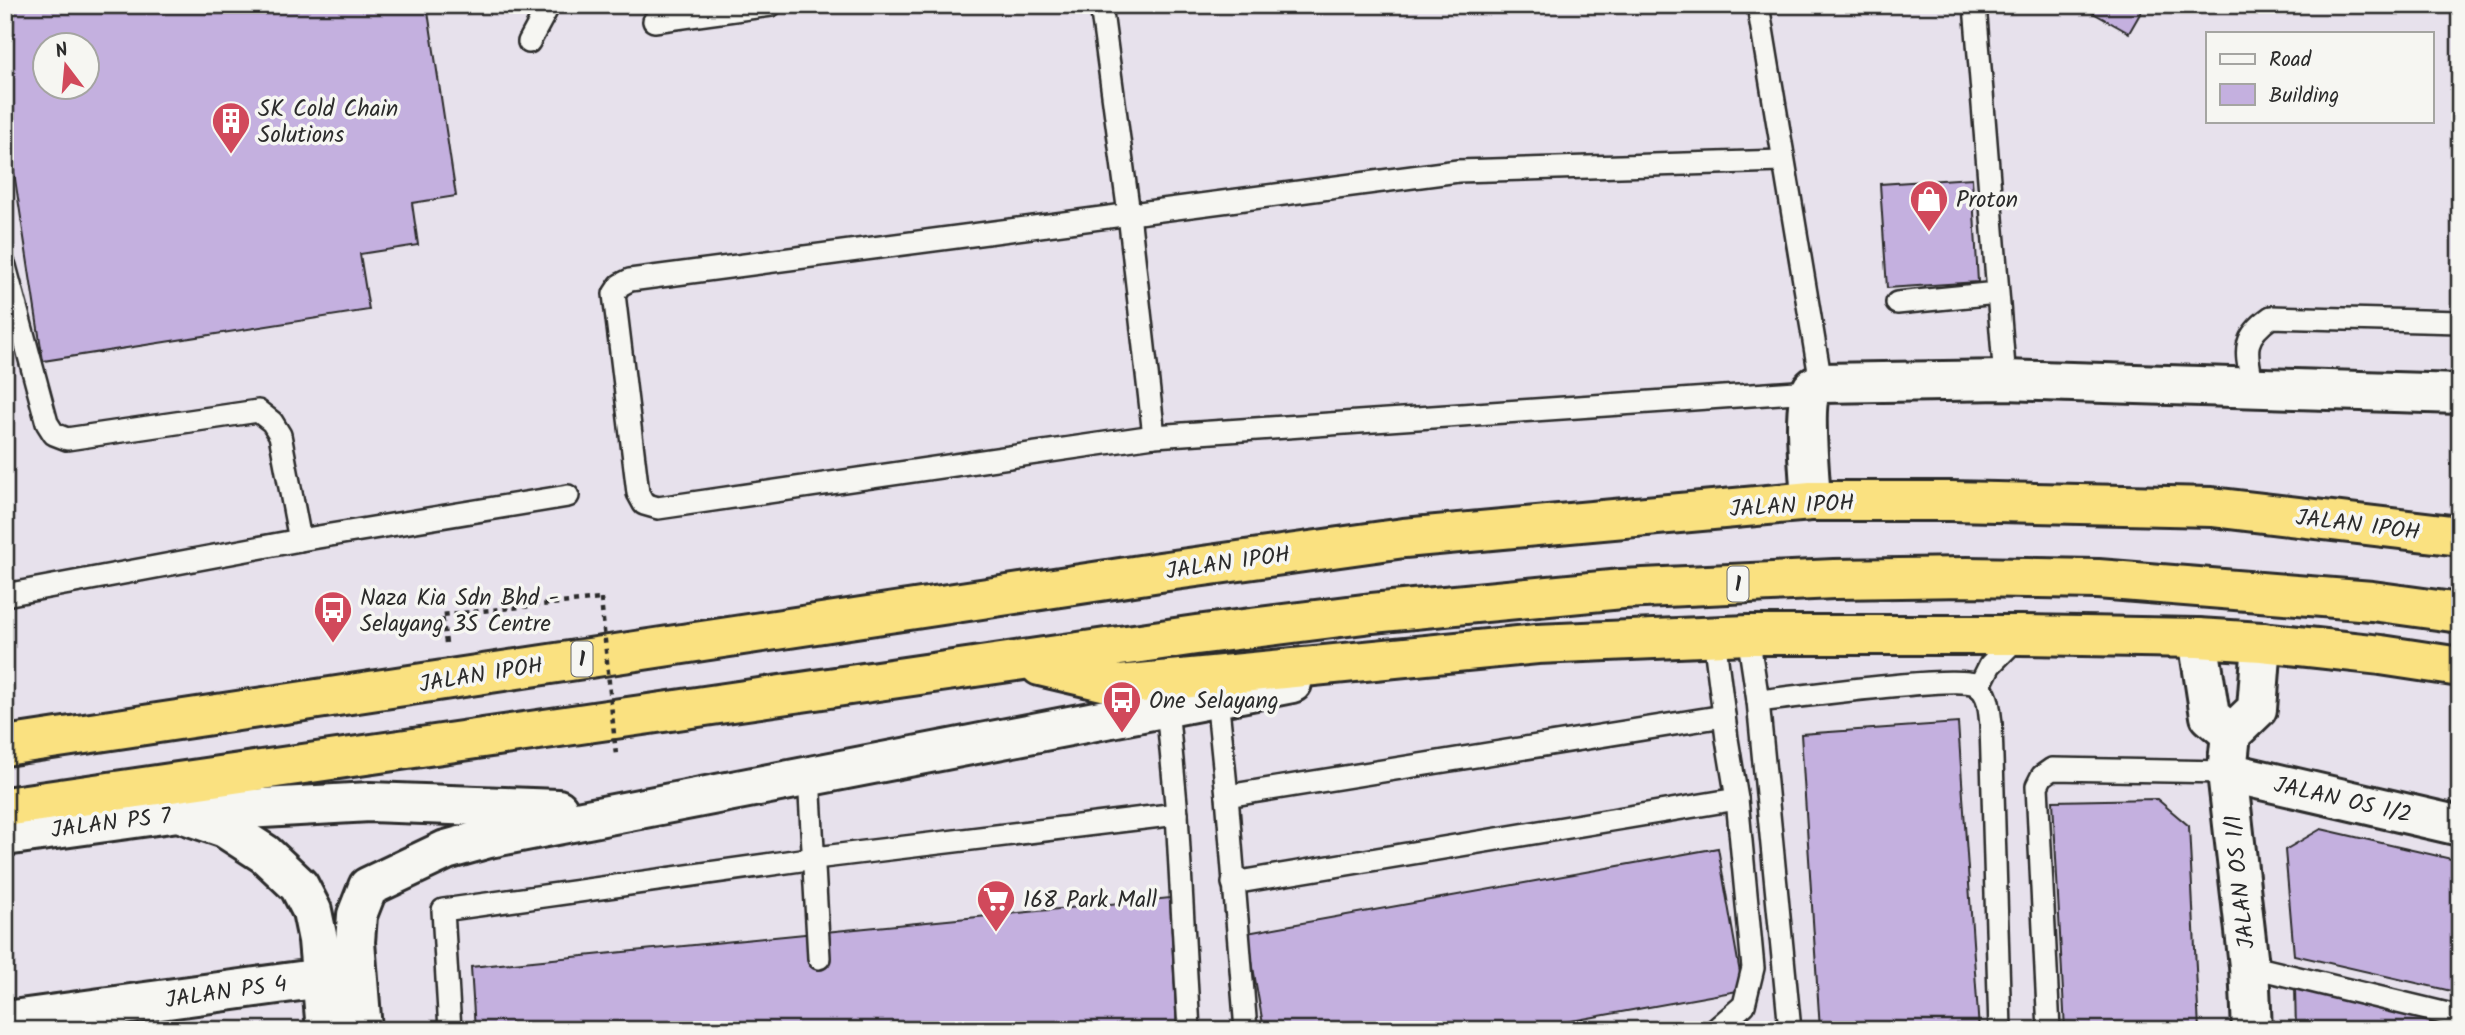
<svg xmlns="http://www.w3.org/2000/svg" width="2465" height="1035" font-family="Kalam,sans-serif">
	<rect width="100%" height="100%" fill="#e7e1ec"/>
	<filter id="ink" filterUnits="userSpaceOnUse"><feTurbulence type="fractalNoise" baseFrequency=".0143" numOctaves="2"/><feDisplacementMap in="SourceGraphic" scale="14" xChannelSelector="R" yChannelSelector="G"/><feConvolveMatrix kernelMatrix="1 2 1 2 8 2 1 2 1" color-interpolation-filters="sRGB"/></filter>
	<g filter="url(#ink)">
		<!-- building -->
		<g fill="#c4b0df" stroke="#2b2b2b" stroke-width="2" fill-rule="evenodd">
			<path d="M 5,5 L 427,5 L 456,196 L 412,203 L 418,245 L 360,254 L 369,310 L 43,361 L 5,114 ZM 46,46 L 88,46 L 88,88 L 46,88 Z"/>
			<path d="M 2079,5 L 2145,5 L 2129,33 Z"/>
			<path d="M 1972,178 L 1978,282 L 1887,288 L 1880,184 Z"/>
			<path d="M 1958,723 L 1979,1030 L 1820,1030 L 1801,734 Z"/>
			<path d="M 2157,799 L 2189,826 L 2199,1030 L 2065,1030 L 2053,801 Z"/>
			<path d="M 2321,829 L 2460,861 L 2460,993 L 2294,955 L 2285,850 Z"/>
			<path d="M 1718,848 L 1743,990 L 1522,1030 L 1264,1030 L 1247,933 Z"/>
			<path d="M 1170,898 L 1177,1030 L 475,1030 L 471,967 Z"/>
			<path d="M 2295,988 L 2460,1025 L 2460,1030 L 2296,1030 Z"/>
		</g>
		<g fill="none" stroke-linecap="round" stroke-linejoin="round">
			<!-- service casing -->
			<g stroke="#2b2b2b" stroke-width="26">
				<g id="service">
					<path d="M 1101,5 L 1129,214 L 1154,436"/>
					<path d="M 1758,5 L 1821,383"/>
					<path d="M 1975,5 L 2005,380"/>
					<path d="M 654,21 L 771,5"/>
					<path d="M 529,42 L 549,5"/>
					<path d="M 1782,161 L 1458,171 L 630,280 L 620,285 L 614,294 L 638,493 L 644,504 L 658,508 L 1154,436 L 1811,391"/>
					<path d="M 5,266 L 47,423 L 54,434 L 67,439 L 258,411 L 272,422 L 280,435 L 300,540 L 5,595"/>
					<path d="M 1897,303 L 1997,293"/>
					<path d="M 2253,388 C 2247,353 2239,340 2271,317 L 2460,322"/>
					<path d="M 300,540 L 568,496"/>
					<path d="M 1748,635 L 1758,701 L 1790,1030"/>
					<path d="M 1714,637 L 1727,739 L 1737,799 L 1753,968 L 1744,1005 L 1715,1030"/>
					<path d="M 1979,687 L 1990,665 L 2019,636"/>
					<path d="M 1217,697 L 1227,796"/>
					<path d="M 1758,701 C 1790,698 1958,674 1977,685 C 1990,694 1989,710 1991,724 L 2000,1030"/>
					<path d="M 1167,707 L 1177,814 L 1189,1030"/>
					<path d="M 809,776 L 819,958"/>
					<path d="M 1233,883 L 1737,799"/>
					<path d="M 2249,966 L 2460,1017"/>
					<path d="M 450,1030 L 443,910 L 815,858 L 1177,814"/>
					<path d="M 1246,1030 L 1227,796 L 1724,716"/>
					<path d="M 2049,1030 L 2037,786 L 2042,776 L 2052,769 L 2227,772"/>
				</g>
			</g>
			<!-- minor casing -->
			<g stroke="#2b2b2b" stroke-width="44">
				<g id="minor">
					<path d="M 1811,501 C 1810,479 1802,405 1812,389 C 1815,385 1817,385 1821,383 L 2005,380 L 2460,394"/>
					<path d="M 2198,638 L 2210,716 L 2231,734"/>
					<path d="M 2227,772 L 2460,826"/>
					<path d="M 5,1021 L 322,978"/>
					<path d="M 2252,1030 L 2249,966 L 2227,772 L 2231,734 L 2257,709 L 2262,642"/>
				</g>
			</g>
			<!-- tertiary casing -->
			<g stroke="#2b2b2b" stroke-width="44">
				<g id="tertiary">
					<path d="M 192,812 L 370,802 L 558,809"/>
					<path d="M 5,836 L 178,812 L 225,828 L 265,854 L 299,886 L 312,911 L 318,940 L 326,1030"/>
					<path d="M 362,1030 L 355,942 L 357,915 L 368,887 L 446,850 L 489,838 L 1292,683"/>
				</g>
			</g>
			<!-- trunk casing -->
			<g stroke="#2b2b2b" stroke-width="44">
				<g id="trunk">
					<path d="M 1040,666 L 1120,685 L 1537,644 L 1748,635 L 2020,635 L 2198,638 L 2262,642 L 2381,655 L 2460,667"/>
					<path d="M 5,746 L 1160,572 L 1404,538 L 1811,501 L 1950,501 L 2212,507 L 2460,536"/>
					<path d="M 5,807 L 1196,635 L 1372,613 L 1622,589 L 1834,579 L 1967,577 L 2098,579 L 2372,601 L 2460,613"/>
				</g>
			</g>
			<!-- path -->
			<path stroke="#2b2b2b" stroke-width="4.5" stroke-dasharray="5 5" stroke-linecap="butt" d="M 446,643 L 442,615 L 601,599"/>
			<!-- service -->
			<use href="#service" stroke="#f6f6f2" stroke-width="21"/>
			<!-- minor -->
			<use href="#minor" stroke="#f6f6f2" stroke-width="38"/>
			<!-- tertiary -->
			<use href="#tertiary" stroke="#f6f6f2" stroke-width="38"/>
			<!-- trunk -->
			<use href="#trunk" stroke="#fae180" stroke-width="38"/>
			<!-- path-bridge -->
			<path stroke="#2b2b2b" stroke-width="4.5" stroke-dasharray="5 5" stroke-linecap="butt" d="M 601,599 L 616,755"/>
		</g>
	</g>
	<!-- icons -->
	<defs>
		<g id="building-pin" transform="scale(2.0125)"><path d="M0 17L-7.5 6A9.5 9.5 0 1 1 7.5 6Z" fill="#d1495b" stroke="#f6f6f2"/><path d="M-4-6H4V6H1V3H-1V6H-4ZM-2.5-4.3h1.7v1.8h-1.7ZM.8-4.3h1.7v1.8H.8ZM-2.5-1h1.7V.8h-1.7ZM.8-1h1.7V.8H.8Z" fill="#fff"/></g>
		<g id="shop-pin" transform="scale(2.0125)"><path d="M0 17L-7.5 6A9.5 9.5 0 1 1 7.5 6Z" fill="#d1495b" stroke="#f6f6f2"/><path d="M-5-2.5h2.3a2.7 3.5 0 0 1 5.4 0H5L5.5 6h-11ZM-1.5-2.5h3a1.5 2.3 0 0 0-3 0Z" fill="#fff"/></g>
		<g id="bus-pin" transform="scale(2.0125)"><path d="M0 17L-7.5 6A9.5 9.5 0 1 1 7.5 6Z" fill="#d1495b" stroke="#f6f6f2"/><path d="M-5-6H5V4H4V6H2V4H-2V6H-4V4H-5ZM-3.5-4V0h7V-4ZM-3.5 1.2v1.5H-2V1.2ZM2 1.2v1.5H3.5V1.2Z" fill="#fff"/></g>
		<g id="supermarket-pin" transform="scale(2.0125)"><path d="M0 17L-7.5 6A9.5 9.5 0 1 1 7.5 6Z" fill="#d1495b" stroke="#f6f6f2"/><path d="M-6-5.5h2.5l.6 2H6L4.5 2H-2.5L-4.4-4H-6ZM-1.5 3.2a1.3 1.3 0 1 0 .1 0ZM3 3.2a1.3 1.3 0 1 0 .1 0Z" fill="#fff"/></g>
	</defs>
	<g fill-rule="evenodd">
		<use href="#building-pin" x="231" y="121"/>
		<use href="#shop-pin" x="1929" y="199"/>
		<use href="#bus-pin" x="333" y="610"/>
		<use href="#bus-pin" x="1122" y="700"/>
		<use href="#supermarket-pin" x="996" y="899"/>
	</g>
	<g text-anchor="middle" stroke-width="7" stroke-linejoin="round" paint-order="stroke">
		<!-- shield labels -->
		<g fill="#f6f6f2" stroke="#686867" stroke-width="2">
			<rect x="1727.5" y="566.5" width="21" height="35" rx="5"/>
			<rect x="571.5" y="641.5" width="21" height="35" rx="5"/>
		</g>
		<g font-size="21" font-weight="bold" fill="#2b2b2b">
			<text x="1738" y="591">1</text>
			<text x="582" y="666">1</text>
		</g>
		<!-- poi labels -->
		<g font-size="23" fill="#2b2b2b" stroke="#f6f6f2" text-anchor="start">
			<text x="258" y="116">SK Cold Chain<tspan x="258" dy="26">Solutions</tspan></text>
			<text x="1956" y="207">Proton</text>
			<text x="360" y="605">Naza Kia Sdn Bhd -<tspan x="360" dy="26">Selayang 3S Centre</tspan></text>
			<text x="1149" y="708">One Selayang</text>
			<text x="1023" y="907">168 Park Mall</text>
		</g>
		<!-- street labels -->
		<g font-size="23" fill="#2b2b2b" stroke="#f6f6f2">
			<text transform="translate(1792 505) rotate(-3)" y="8">JALAN IPOH</text>
			<text transform="translate(2358 524) rotate(7)" y="8">JALAN IPOH</text>
			<text transform="translate(1228 562) rotate(-8)" y="8">JALAN IPOH</text>
			<text transform="translate(481 674) rotate(-9)" y="8">JALAN IPOH</text>
			<text transform="translate(2343 799) rotate(13)" y="8">JALAN OS 1/2</text>
			<text transform="translate(111 822) rotate(-7)" y="8">JALAN PS 7</text>
			<text transform="translate(2239 882) rotate(-96)" y="8">JALAN OS 1/1</text>
			<text transform="translate(226 991) rotate(-8)" y="8">JALAN PS 4</text>
		</g>
	</g>
	<!-- margin -->
	<rect width="2465" height="1035" fill="none" stroke="#f6f6f2" stroke-width="28"/>
	<rect x="14" y="14" width="2437" height="1007" fill="none" stroke="#2b2b2b" stroke-width="2.5" filter="url(#ink)"/>
	<!-- legend -->
	<rect x="2206" y="32" width="228" height="91" fill="#f6f6f2" stroke="#a5a5a2" stroke-width="2"/>
	<rect x="2220" y="54" width="35" height="10" fill="#f6f6f2" stroke="#a5a5a2" stroke-width="2"/>
	<text x="2269" y="66" font-size="21" fill="#2b2b2b">Road</text>
	<rect x="2220" y="84" width="35" height="21" fill="#c4b0df" stroke="#a5a5a2" stroke-width="2"/>
	<text x="2269" y="102" font-size="21" fill="#2b2b2b">Building</text>
	<!-- north arrow -->
	<g transform="translate(66 66) rotate(344)"><circle r="33" fill="#f6f6f2" stroke="#a5a5a2" stroke-width="2"/>
	<path d="M0-5L12 26L0 18L-12 26Z" fill="#d1495b"/>
	<text y="-10" font-size="19" font-weight="bold" text-anchor="middle" fill="#2b2b2b">N</text>
	</g>
</svg>
